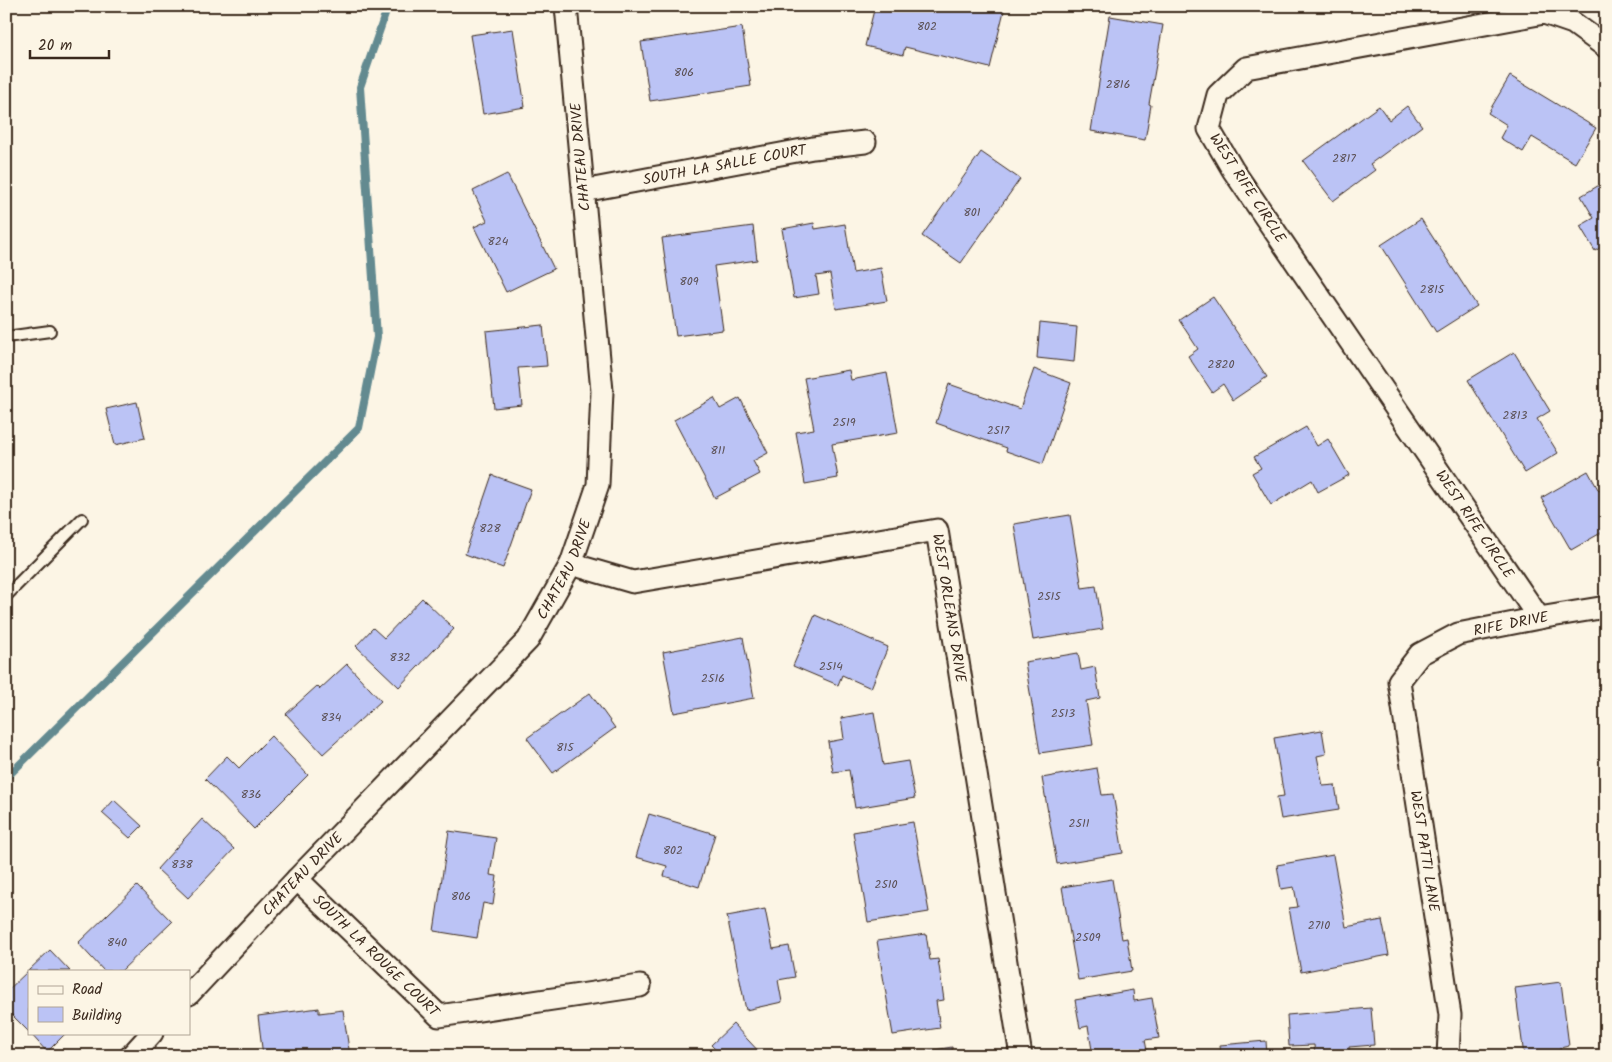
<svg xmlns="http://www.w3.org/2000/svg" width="1612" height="1062" font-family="Kalam,sans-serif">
	<rect width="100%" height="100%" fill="#fcf5e5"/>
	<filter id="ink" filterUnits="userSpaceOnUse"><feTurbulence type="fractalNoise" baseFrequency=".02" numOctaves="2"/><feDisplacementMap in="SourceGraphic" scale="10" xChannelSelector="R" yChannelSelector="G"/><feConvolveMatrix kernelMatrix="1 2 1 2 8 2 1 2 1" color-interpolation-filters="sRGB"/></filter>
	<g filter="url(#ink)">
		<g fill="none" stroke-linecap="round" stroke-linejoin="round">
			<!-- stream -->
			<path stroke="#638a90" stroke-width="8" d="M 6,778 L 359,428 L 377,337 L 360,87 L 388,6"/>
		</g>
		<!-- building -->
		<g fill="#bbc3f5" stroke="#3b2a1e">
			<path d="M 875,6 L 987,6 L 1004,11 L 990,68 L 905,47 L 903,55 L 865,46 Z"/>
			<path d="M 1110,16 L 1163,25 L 1149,104 L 1151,105 L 1145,140 L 1091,131 Z"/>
			<path d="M 742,27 L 751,86 L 650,101 L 641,42 Z"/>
			<path d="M 513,29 L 525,107 L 483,114 L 470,35 Z"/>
			<path d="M 1510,76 L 1596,128 L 1575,163 L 1532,137 L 1523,152 L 1500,138 L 1507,125 L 1488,113 Z"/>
			<path d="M 1379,106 L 1389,120 L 1407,106 L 1422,126 L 1370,164 L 1375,170 L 1333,201 L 1303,161 Z"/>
			<path d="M 981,152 L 1020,179 L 961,263 L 922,236 Z"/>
			<path d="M 507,174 L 554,269 L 506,292 L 474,227 L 487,221 L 473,191 Z"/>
			<path d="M 1606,181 L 1606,244 L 1595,251 L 1580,226 L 1594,218 L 1581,196 Z"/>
			<path d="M 1421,219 L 1477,306 L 1436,332 L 1381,245 Z"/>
			<path d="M 814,223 L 815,229 L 845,224 L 853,273 L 881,268 L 887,301 L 836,309 L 830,274 L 816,276 L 819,294 L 794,298 L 782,229 Z"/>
			<path d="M 753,226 L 757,260 L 714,266 L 723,330 L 676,336 L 662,238 Z"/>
			<path d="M 1213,297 L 1267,377 L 1233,400 L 1223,384 L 1212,392 L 1188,356 L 1198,349 L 1179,320 Z"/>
			<path d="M 1040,323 L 1077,327 L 1074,362 L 1037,358 Z"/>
			<path d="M 543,325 L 547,366 L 518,368 L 522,405 L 494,408 L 486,331 Z"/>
			<path d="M 1514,352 L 1550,411 L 1537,419 L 1558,453 L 1525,473 L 1468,380 Z"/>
			<path d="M 1034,369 L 1071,383 L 1043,464 L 1006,451 L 1007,448 L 936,423 L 949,384 L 1020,409 Z"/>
			<path d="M 849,370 L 851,380 L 887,373 L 898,433 L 832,444 L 838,478 L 805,484 L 796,432 L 814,429 L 804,378 Z"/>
			<path d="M 714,398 L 720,409 L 740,398 L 768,453 L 753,461 L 760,474 L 715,498 L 674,420 Z"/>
			<path d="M 137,402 L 145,438 L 115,445 L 106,409 Z"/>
			<path d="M 1306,427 L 1317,446 L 1328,439 L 1349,475 L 1318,492 L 1312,480 L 1271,505 L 1252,473 L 1261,468 L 1254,457 Z"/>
			<path d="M 1588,471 L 1599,491 L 1606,488 L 1606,530 L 1571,550 L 1541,498 Z"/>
			<path d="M 492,475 L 531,489 L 503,568 L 465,554 Z"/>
			<path d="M 1070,515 L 1082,588 L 1096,586 L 1103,629 L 1033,640 L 1014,524 Z"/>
			<path d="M 422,598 L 454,629 L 399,687 L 356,646 L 373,628 L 384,638 Z"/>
			<path d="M 815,615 L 888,647 L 871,688 L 842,675 L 838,685 L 793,666 Z"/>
			<path d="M 743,637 L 754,698 L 674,713 L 663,652 Z"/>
			<path d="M 1078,653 L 1081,670 L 1095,667 L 1100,698 L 1086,701 L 1093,745 L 1040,753 L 1025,662 Z"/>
			<path d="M 347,664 L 381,701 L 323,754 L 286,714 L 317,686 L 320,689 Z"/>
			<path d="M 590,693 L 615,728 L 553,773 L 527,738 Z"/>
			<path d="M 874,712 L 883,765 L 908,761 L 915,798 L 855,808 L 849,770 L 833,772 L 828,742 L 844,739 L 841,718 Z"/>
			<path d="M 1322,730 L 1326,754 L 1317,756 L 1323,786 L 1335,785 L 1339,810 L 1281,819 L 1277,797 L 1284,796 L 1274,738 Z"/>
			<path d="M 271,736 L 308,775 L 254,829 L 205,779 L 227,756 L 239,768 Z"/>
			<path d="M 1097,768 L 1102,795 L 1113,794 L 1123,853 L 1057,864 L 1042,778 Z"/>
			<path d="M 114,800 L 142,826 L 130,838 L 102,813 Z"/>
			<path d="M 649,814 L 715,834 L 699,887 L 664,876 L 667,866 L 636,857 Z"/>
			<path d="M 202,819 L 234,849 L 188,898 L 157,869 Z"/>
			<path d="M 913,822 L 929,912 L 868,922 L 853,832 Z"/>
			<path d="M 449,831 L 496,838 L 490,875 L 497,876 L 493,905 L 483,903 L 477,938 L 434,931 Z"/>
			<path d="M 1333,855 L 1346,927 L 1382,920 L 1389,955 L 1301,972 L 1289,908 L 1298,907 L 1294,887 L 1281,889 L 1277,865 Z"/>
			<path d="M 1112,879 L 1122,939 L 1127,938 L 1132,971 L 1078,980 L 1062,887 Z"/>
			<path d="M 137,886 L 172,922 L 121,971 L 104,971 L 78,943 Z"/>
			<path d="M 765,909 L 773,949 L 789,946 L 795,977 L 778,980 L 782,1002 L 746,1010 L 727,916 Z"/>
			<path d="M 926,934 L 930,960 L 938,959 L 944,1000 L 936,1001 L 940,1028 L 893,1035 L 877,941 Z"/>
			<path d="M 50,950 L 70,971 L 29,971 L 29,1032 L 6,1009 L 6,992 Z"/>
			<path d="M 1561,982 L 1569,1046 L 1560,1048 L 1561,1056 L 1524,1056 L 1515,988 Z"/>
			<path d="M 1133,990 L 1134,1001 L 1152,998 L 1159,1038 L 1145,1040 L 1148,1056 L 1093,1056 L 1088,1026 L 1080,1028 L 1075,1000 Z"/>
			<path d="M 319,1008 L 319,1013 L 343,1010 L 350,1056 L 263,1056 L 258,1016 Z"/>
			<path d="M 1371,1008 L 1374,1045 L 1349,1047 L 1350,1056 L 1315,1056 L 1314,1045 L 1289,1046 L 1287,1015 Z"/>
			<path d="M 733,1024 L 763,1056 L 722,1056 L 711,1045 Z"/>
			<path d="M 30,1033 L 66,1033 L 47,1052 Z"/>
			<path d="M 1266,1041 L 1267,1056 L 1221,1056 L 1220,1045 Z"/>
			<path d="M 952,1047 L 953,1056 L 899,1056 Z"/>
		</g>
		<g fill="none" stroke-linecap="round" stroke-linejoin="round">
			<!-- lane casing -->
			<g stroke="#3b2a1e" stroke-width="14">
				<g id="lane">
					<path d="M 6,337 L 50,331"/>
					<path d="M 6,596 L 82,519"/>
				</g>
			</g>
			<!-- street casing -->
			<g stroke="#3b2a1e" stroke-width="25">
				<g id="street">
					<path id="s1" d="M 583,191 L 813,148 L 865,142"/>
					<path id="s2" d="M 571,564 L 633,582 L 937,530 L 1021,1056"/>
					<path d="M 1539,618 L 1233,170 L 1209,129 L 1218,95 L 1246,68 L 1544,13 L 1573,23 L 1606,47"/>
					<path id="s3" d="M 297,879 L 439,1016 L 640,986"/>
					<path id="s4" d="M 189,994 L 297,879 L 528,640 L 571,564 L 598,485 L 602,391 L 566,6"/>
					<path d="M 131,1056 L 152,1033"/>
					<path id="s5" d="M 1448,1056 L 1450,1015 L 1399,681 L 1420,654 L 1458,634 L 1539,618 L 1606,607"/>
				</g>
			</g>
			<!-- lane -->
			<use href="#lane" stroke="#fcf5e5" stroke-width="10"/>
			<!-- street -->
			<use href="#street" stroke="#fcf5e5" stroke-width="21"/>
		</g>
	</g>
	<g text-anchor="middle" stroke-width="5" stroke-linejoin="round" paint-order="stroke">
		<!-- number labels -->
		<g font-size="12" fill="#5b5054">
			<text x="927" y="30">802</text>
			<text x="684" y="76">806</text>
			<text x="1118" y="88">2816</text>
			<text x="1344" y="162">2817</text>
			<text x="972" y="216">801</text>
			<text x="498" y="245">824</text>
			<text x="689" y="285">809</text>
			<text x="1432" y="293">2815</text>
			<text x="1221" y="368">2820</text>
			<text x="1515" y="419">2813</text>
			<text x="844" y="426">2519</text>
			<text x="998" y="434">2517</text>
			<text x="718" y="454">811</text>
			<text x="490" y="532">828</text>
			<text x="1049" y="600">2515</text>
			<text x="400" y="661">832</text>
			<text x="831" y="670">2514</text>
			<text x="713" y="682">2516</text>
			<text x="1063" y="717">2513</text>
			<text x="331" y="721">834</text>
			<text x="565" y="751">815</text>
			<text x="251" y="798">836</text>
			<text x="1079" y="827">2511</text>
			<text x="673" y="854">802</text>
			<text x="182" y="868">838</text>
			<text x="886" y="888">2510</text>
			<text x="461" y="900">806</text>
			<text x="1319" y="929">2710</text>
			<text x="1088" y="941">2509</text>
			<text x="117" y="946">840</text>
		</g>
		<!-- street labels -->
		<g font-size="15" fill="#3b2a1e" stroke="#fcf5e5">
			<text transform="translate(580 157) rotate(-95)" y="5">CHATEAU DRIVE</text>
			<text dy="5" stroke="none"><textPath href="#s1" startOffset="144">SOUTH LA SALLE COURT</textPath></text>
			<text transform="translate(1248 188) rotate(57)" y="5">WEST RIFE CIRCLE</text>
			<text transform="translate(1475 524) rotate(56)" y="5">WEST RIFE CIRCLE</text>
			<text dy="5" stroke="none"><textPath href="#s4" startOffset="570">CHATEAU DRIVE</textPath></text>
			<text dy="5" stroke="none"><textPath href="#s2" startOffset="452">WEST ORLEANS DRIVE</textPath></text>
			<text dy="5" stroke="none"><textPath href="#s5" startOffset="510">RIFE DRIVE</textPath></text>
			<text transform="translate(1425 851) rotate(81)" y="5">WEST PATTI LANE</text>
			<text dy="5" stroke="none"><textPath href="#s4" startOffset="165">CHATEAU DRIVE</textPath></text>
			<text dy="5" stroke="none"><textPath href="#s3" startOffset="110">SOUTH LA ROUGE COURT</textPath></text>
		</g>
	</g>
	<!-- margin -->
	<rect width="1612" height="1062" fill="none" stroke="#fcf5e5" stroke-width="25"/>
	<rect x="12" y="12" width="1587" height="1037" fill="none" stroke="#3b2a1e" stroke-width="2" filter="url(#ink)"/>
	<!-- legend -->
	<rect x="28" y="970" width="162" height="65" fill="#fcf5e5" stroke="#afa495"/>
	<rect x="38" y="986" width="25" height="8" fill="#fcf5e5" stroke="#afa495"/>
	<text x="72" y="994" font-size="15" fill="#3b2a1e">Road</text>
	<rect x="38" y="1007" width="25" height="15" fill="#bbc3f5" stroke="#afa495"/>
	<text x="72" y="1020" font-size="15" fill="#3b2a1e">Building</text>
	<!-- scale -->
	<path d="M30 50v8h79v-8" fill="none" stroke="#3b2a1e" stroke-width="2.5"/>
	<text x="38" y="50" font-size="15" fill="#3b2a1e" stroke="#fcf5e5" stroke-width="4" paint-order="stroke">20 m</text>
</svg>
